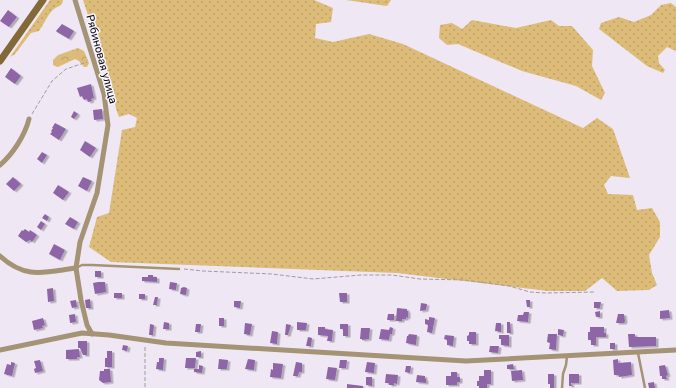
<svg xmlns="http://www.w3.org/2000/svg" width="676" height="388" font-family="Rubik,sans-serif">
	<defs>
		<pattern id="grass-dots" width="8" height="8" patternUnits="userSpaceOnUse"><rect width="8" height="8" fill="#ddbb79"/><path d="M2 2h.1M6 6h.1" fill="none" stroke="#bda068" stroke-width="1.8" stroke-linecap="round"/></pattern>
		<pattern id="forest-crowns" width="20" height="18" patternUnits="userSpaceOnUse"><rect width="20" height="18" fill="#ddbb79"/><path d="M2 6a3 3 0 1 1 6 0M12 15a3 3 0 1 1 6 0" fill="none" stroke="#bda068"/></pattern>
		<filter id="shadow"><feDropShadow dx="2.5" dy="1.5" stdDeviation="0" flood-color="#0004"/></filter>
	</defs>
	<rect width="100%" height="100%" fill="#efe8f4"/>
	<!-- grass -->
	<g fill="url(#grass-dots)">
		<path d="M 50,0 L 63,0 C 62,7 59,5 54,9 C 48,14 44,24 39,31 L 31,33 L 15,54 L 10,57 Z"/>
		<path d="M 83,0 L 314,0 L 333,8 L 331,22 L 316,24 L 315,38 L 333,42 L 369,34 L 403,44 L 583,128 L 597,118 L 613,129 L 630,178 L 611,176 L 604,185 L 608,194 L 633,195 L 637,210 L 652,208 L 660,222 L 660,237 L 649,255 L 652,273 L 657,285 L 649,290 L 617,291 L 602,278 L 585,291 L 548,291 L 397,273 L 111,262 L 89,247 L 97,217 L 109,213 L 122,130 L 135,127 L 137,118 L 129,114 L 119,117 L 116,109 L 113,91 Z"/>
		<path d="M 346,0 L 391,0 L 387,6 Z"/>
		<path d="M 671,3 L 676,7 L 676,51 L 667,47 L 658,56 L 659,63 L 665,70 L 663,73 L 647,66 L 599,29 L 601,23 L 619,17 L 634,22 L 651,15 L 661,5 Z"/>
		<path d="M 472,20 L 516,28 L 551,20 L 559,26 L 572,26 L 593,50 L 592,66 L 605,93 L 601,100 L 576,86 L 522,71 L 458,44 L 447,45 L 439,38 L 440,25 L 452,23 L 462,29 Z"/>
	</g>
	<!-- forest -->
	<path fill="url(#forest-crowns)" d="M 78,48 L 84,51 L 89,63 L 87,67 L 84,67 L 79,61 L 75,59 L 58,67 L 53,65 L 53,60 L 58,55 Z"/>
	<!-- building -->
	<g fill="#8e65a7" filter="url(#shadow)">
		<path d="M 8,10 L 17,17 L 9,27 L 0,21 Z"/>
		<path d="M 62,24 L 74,31 L 69,39 L 57,32 L 56,31 Z"/>
		<path d="M 11,68 L 21,76 L 15,84 L 5,77 Z"/>
		<path d="M 91,84 L 94,98 L 91,99 L 92,101 L 88,102 L 87,99 L 84,100 L 82,96 L 80,97 L 77,88 Z"/>
		<path d="M 102,109 L 103,119 L 94,120 L 93,110 Z"/>
		<path d="M 74,111 L 78,114 L 74,119 L 71,117 Z"/>
		<path d="M 55,123 L 66,129 L 59,140 L 50,134 L 52,132 L 51,131 L 53,128 L 52,128 Z"/>
		<path d="M 85,141 L 96,148 L 90,157 L 80,150 Z"/>
		<path d="M 42,152 L 47,155 L 42,163 L 37,159 Z"/>
		<path d="M 13,177 L 21,184 L 14,191 L 6,184 Z"/>
		<path d="M 83,177 L 92,181 L 87,191 L 78,186 Z"/>
		<path d="M 58,185 L 69,192 L 63,200 L 53,193 Z"/>
		<path d="M 45,214 L 49,217 L 47,221 L 42,218 Z"/>
		<path d="M 70,217 L 78,222 L 74,229 L 65,224 Z"/>
		<path d="M 41,221 L 45,224 L 41,230 L 37,227 Z"/>
		<path d="M 25,229 L 29,232 L 30,230 L 37,235 L 32,242 L 30,240 L 26,242 L 18,236 L 22,230 L 23,231 Z"/>
		<path d="M 54,244 L 65,250 L 60,260 L 49,254 Z"/>
		<rect x="95" y="271" width="6" height="6"/>
		<path d="M 148,275 L 153,275 L 153,277 L 157,277 L 157,282 L 142,281 L 142,277 L 148,277 Z"/>
		<path d="M 98,282 L 105,282 L 106,292 L 95,294 L 93,283 Z"/>
		<path d="M 170,282 L 177,283 L 176,290 L 169,289 Z"/>
		<path d="M 184,287 L 187,288 L 186,295 L 180,294 L 181,288 Z"/>
		<path d="M 53,288 L 54,301 L 48,302 L 47,289 Z"/>
		<rect x="114" y="293" width="8" height="5"/>
		<path d="M 339,293 L 347,293 L 347,302 L 340,302 Z"/>
		<rect x="139" y="294" width="6" height="5"/>
		<path d="M 155,297 L 158,297 L 157,305 L 153,305 Z"/>
		<path d="M 90,299 L 91,308 L 86,308 L 85,300 Z"/>
		<path d="M 76,300 L 77,307 L 72,308 L 70,301 Z"/>
		<path d="M 526,300 L 530,300 L 530,307 L 527,307 Z"/>
		<path d="M 234,301 L 241,301 L 240,308 L 234,307 Z"/>
		<path d="M 594,302 L 601,302 L 600,308 L 594,308 Z"/>
		<path d="M 421,303 L 427,304 L 426,310 L 420,311 Z"/>
		<path d="M 397,308 L 407,309 L 407,311 L 408,311 L 408,318 L 406,317 L 406,319 L 402,319 L 402,321 L 396,321 Z"/>
		<path d="M 669,310 L 670,318 L 660,319 L 660,311 Z"/>
		<path d="M 600,311 L 600,317 L 596,317 L 595,312 Z"/>
		<path d="M 524,312 L 529,312 L 528,322 L 517,321 L 518,315 L 523,315 Z"/>
		<path d="M 75,314 L 76,322 L 70,323 L 69,315 Z"/>
		<path d="M 388,314 L 394,314 L 394,320 L 387,320 Z"/>
		<path d="M 618,314 L 624,314 L 625,321 L 624,323 L 616,323 Z"/>
		<path d="M 429,317 L 435,318 L 432,333 L 427,332 L 428,325 L 425,324 L 425,319 L 429,320 Z"/>
		<path d="M 43,318 L 45,325 L 42,326 L 43,328 L 34,330 L 32,321 Z"/>
		<rect x="219" y="318" width="5" height="8"/>
		<path d="M 164,322 L 169,323 L 169,329 L 163,329 Z"/>
		<path d="M 297,322 L 307,323 L 306,330 L 297,330 Z"/>
		<path d="M 507,322 L 510,322 L 511,333 L 507,333 Z"/>
		<path d="M 245,323 L 252,324 L 250,335 L 244,334 Z"/>
		<path d="M 496,323 L 501,323 L 501,332 L 495,331 Z"/>
		<path d="M 150,324 L 154,325 L 153,335 L 149,335 Z"/>
		<path d="M 196,324 L 201,324 L 200,332 L 195,332 Z"/>
		<path d="M 286,324 L 291,325 L 288,335 L 285,335 Z"/>
		<path d="M 340,324 L 348,324 L 348,336 L 343,336 L 343,329 L 340,329 Z"/>
		<path d="M 318,327 L 325,327 L 325,329 L 333,330 L 332,341 L 327,341 L 328,336 L 318,335 Z"/>
		<path d="M 390,327 L 393,328 L 392,334 L 390,334 L 389,340 L 379,339 L 381,329 L 389,330 Z"/>
		<path d="M 590,327 L 604,327 L 604,333 L 606,333 L 606,337 L 596,337 L 596,345 L 591,345 L 591,340 L 588,340 L 588,332 L 590,332 Z"/>
		<path d="M 361,328 L 370,328 L 369,339 L 362,340 L 362,339 L 360,339 Z"/>
		<path d="M 558,329 L 564,330 L 563,336 L 558,335 Z"/>
		<path d="M 272,331 L 278,332 L 277,344 L 270,343 Z"/>
		<path d="M 469,332 L 476,332 L 476,344 L 469,344 L 469,341 L 467,341 L 467,336 L 469,335 Z"/>
		<path d="M 409,334 L 417,335 L 416,345 L 406,343 L 407,336 L 408,336 Z"/>
		<path d="M 548,334 L 557,334 L 556,350 L 549,349 L 550,343 L 547,342 Z"/>
		<path d="M 628,334 L 635,334 L 635,337 L 656,337 L 656,346 L 629,347 Z"/>
		<path d="M 445,335 L 454,336 L 453,346 L 447,345 L 447,340 L 444,339 Z"/>
		<path d="M 499,335 L 509,335 L 509,346 L 501,345 L 501,339 L 499,339 Z"/>
		<path d="M 308,337 L 312,338 L 311,346 L 306,346 Z"/>
		<path d="M 78,341 L 87,341 L 87,355 L 83,355 L 80,348 L 78,348 Z"/>
		<rect x="610" y="343" width="5" height="6"/>
		<path d="M 123,345 L 128,346 L 127,351 L 122,350 Z"/>
		<path d="M 490,346 L 499,346 L 498,353 L 489,352 Z"/>
		<path d="M 79,349 L 80,357 L 77,357 L 77,359 L 66,359 L 66,350 Z"/>
		<path d="M 107,351 L 112,351 L 112,367 L 105,367 L 105,358 L 107,358 Z"/>
		<path d="M 201,351 L 201,357 L 196,357 L 196,352 Z"/>
		<path d="M 159,358 L 164,358 L 163,370 L 156,369 L 157,362 L 159,362 Z"/>
		<path d="M 186,358 L 196,358 L 195,368 L 185,368 Z"/>
		<path d="M 219,359 L 228,360 L 227,369 L 218,369 Z"/>
		<path d="M 248,359 L 255,360 L 254,370 L 245,369 Z"/>
		<path d="M 618,359 L 618,363 L 631,362 L 632,375 L 619,377 L 619,375 L 614,375 L 613,360 Z"/>
		<path d="M 40,360 L 43,371 L 35,373 L 34,369 L 36,368 L 34,361 Z"/>
		<path d="M 340,360 L 347,360 L 346,368 L 339,368 Z"/>
		<path d="M 11,362 L 15,363 L 12,376 L 4,374 L 7,364 L 11,365 Z"/>
		<path d="M 296,362 L 302,363 L 302,372 L 299,372 L 298,376 L 293,376 Z"/>
		<path d="M 367,362 L 375,363 L 374,373 L 365,372 Z"/>
		<path d="M 273,363 L 283,364 L 281,378 L 270,377 L 271,369 L 273,370 Z"/>
		<path d="M 513,364 L 514,369 L 507,369 L 507,365 Z"/>
		<path d="M 199,365 L 203,366 L 202,373 L 194,372 L 194,369 L 199,369 Z"/>
		<path d="M 665,365 L 668,375 L 666,376 L 667,379 L 662,379 L 662,376 L 660,376 L 659,366 Z"/>
		<path d="M 406,366 L 411,366 L 410,373 L 405,372 Z"/>
		<path d="M 328,367 L 337,368 L 335,380 L 326,379 Z"/>
		<path d="M 104,369 L 110,369 L 111,382 L 103,383 L 99,380 L 100,371 L 104,371 Z"/>
		<path d="M 484,370 L 491,370 L 491,384 L 487,384 L 487,388 L 479,388 L 479,386 L 477,386 L 477,381 L 479,381 L 479,376 L 484,376 Z"/>
		<path d="M 522,370 L 523,380 L 512,381 L 511,371 Z"/>
		<path d="M 451,372 L 457,372 L 457,377 L 460,377 L 460,382 L 457,382 L 457,385 L 446,385 L 446,376 L 451,376 Z"/>
		<path d="M 386,374 L 398,375 L 397,384 L 394,383 L 394,385 L 389,385 L 389,383 L 385,383 Z"/>
		<path d="M 548,374 L 554,374 L 554,388 L 550,388 L 550,384 L 548,384 Z"/>
		<path d="M 569,374 L 579,374 L 579,383 L 571,383 L 572,386 L 569,386 Z"/>
		<path d="M 417,375 L 425,376 L 425,379 L 426,379 L 426,383 L 416,382 Z"/>
		<path d="M 366,377 L 372,377 L 372,386 L 366,385 Z"/>
		<path d="M 654,382 L 655,388 L 649,388 L 648,383 Z"/>
		<path d="M 347,384 L 363,386 L 363,388 L 347,388 Z"/>
	</g>
	<g fill="none" stroke-linecap="round" stroke-linejoin="round">
		<!-- path -->
		<g stroke="#a09aa4" stroke-width="1" stroke-dasharray="4 2" stroke-linecap="butt">
			<path d="M 32,114 L 52,81 L 66,69 L 87,62"/>
			<path d="M 184,269 L 203,271 L 272,274 L 313,279 L 361,275 L 392,275 L 420,279 L 465,280 L 509,286 L 530,292 L 546,293 L 595,292"/>
			<path d="M 145,347 L 145,388"/>
		</g>
		<!-- service -->
		<g stroke="#a49374" stroke-width="2.5">
			<path d="M 76,268 L 82,265 L 92,265 L 179,269"/>
			<path d="M 638,353 L 645,388"/>
			<path d="M 562,388 L 563,374 L 566,365 L 567,356"/>
		</g>
		<!-- minor -->
		<g stroke="#a49374" stroke-width="5">
			<path d="M 75,0 L 104,94 L 108,125 L 97,193 L 80,242 L 76,268 L 81,300 L 87,325 L 92,334"/>
			<path d="M 0,165 C 13,154 25,135 29,119"/>
			<path d="M 0,256 C 26,280 45,272 76,268"/>
			<path d="M 0,350 L 82,333 L 109,335 L 166,343 L 466,361 L 676,350"/>
		</g>
		<!-- secondary -->
		<path stroke="#826938" stroke-width="7" d="M 0,61 L 43,0"/>
	</g>
	<g text-anchor="middle" stroke-width="3" stroke-linejoin="round" paint-order="stroke">
		<!-- street labels -->
		<g font-size="11" fill="#110f13" stroke="#fbf6fe">
			<text transform="translate(102 59) rotate(75)" y="4">Рябиновая улица</text>
		</g>
	</g>
</svg>
